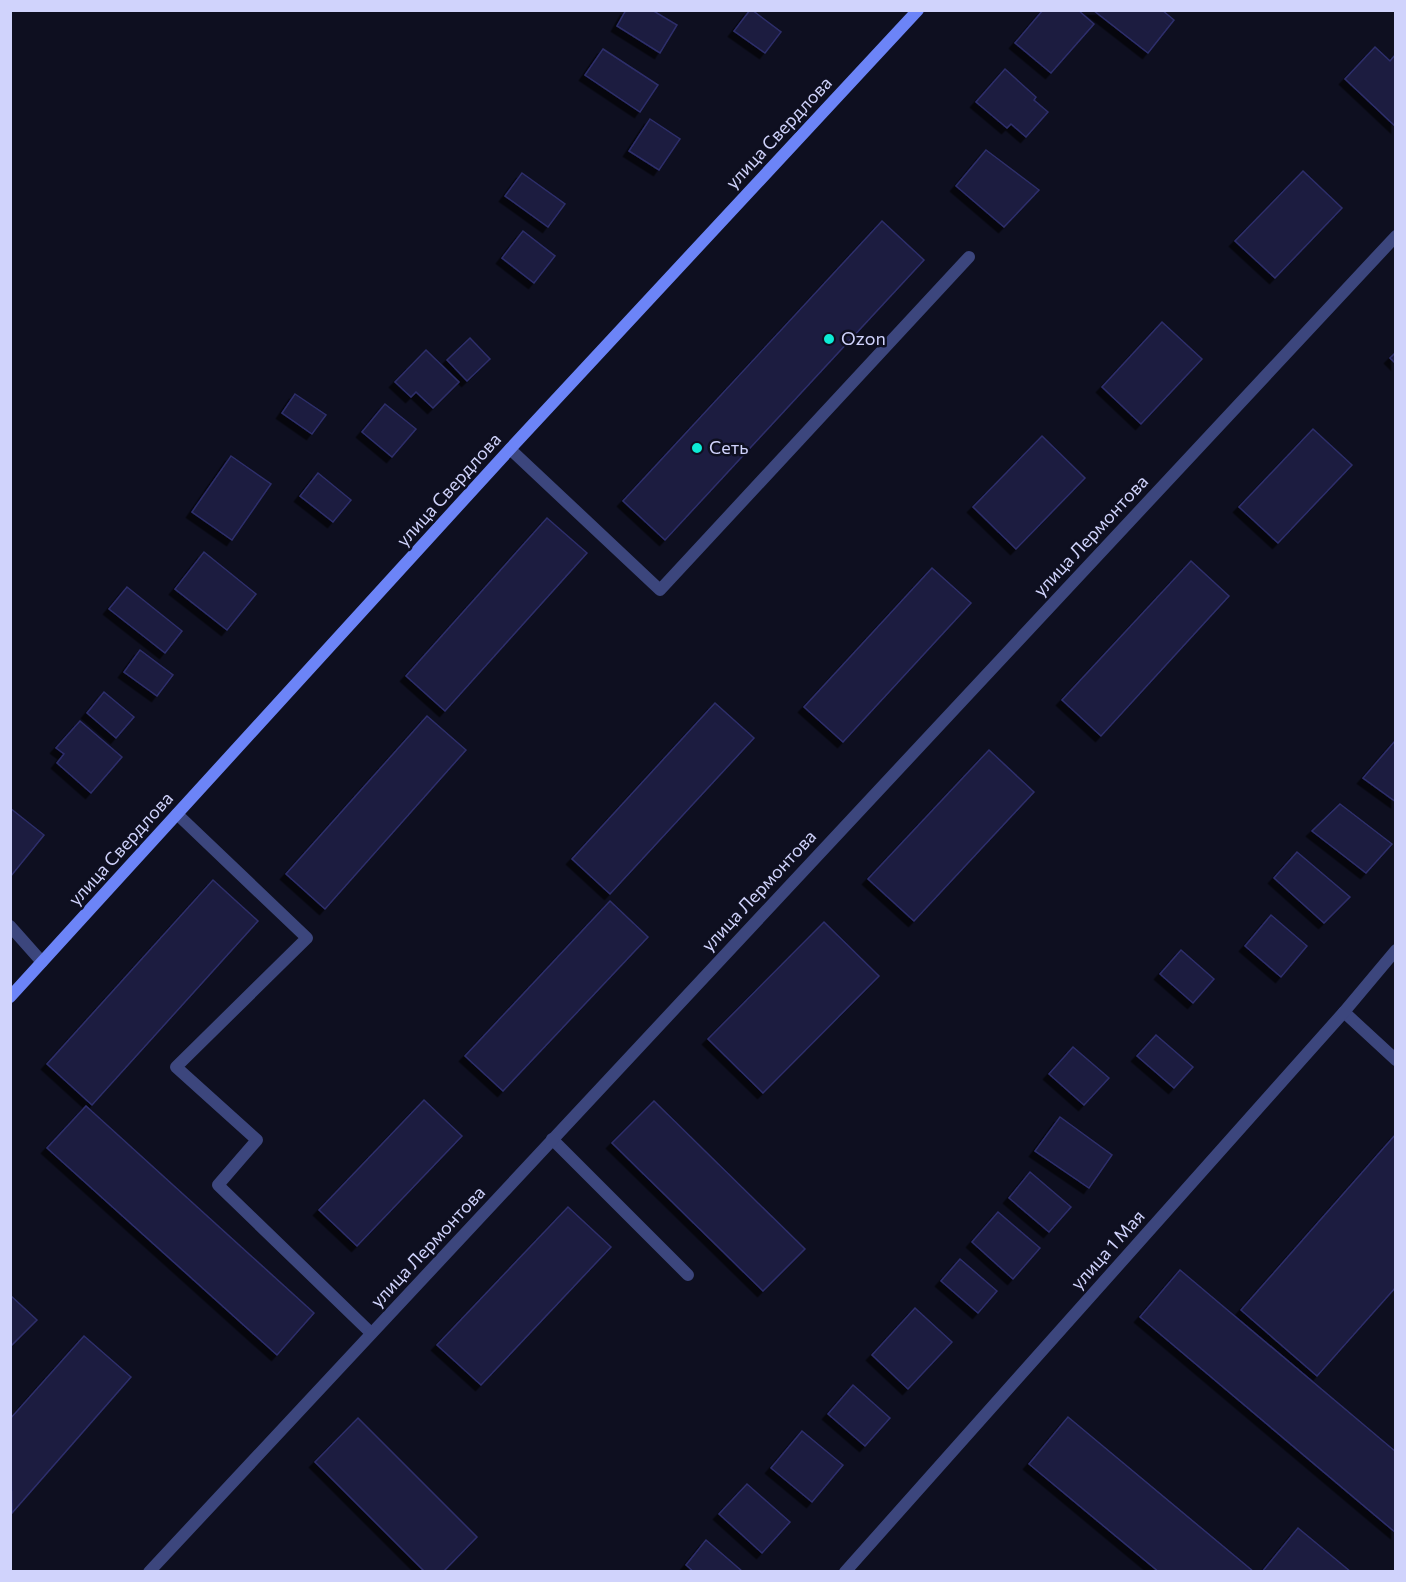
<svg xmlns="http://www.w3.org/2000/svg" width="1406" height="1582" font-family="Commissioner,sans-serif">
	<defs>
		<filter id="shadow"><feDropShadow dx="-5.5" dy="5.5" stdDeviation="0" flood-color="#0009"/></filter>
	</defs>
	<rect width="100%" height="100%" fill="#0e0f20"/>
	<!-- building -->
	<g fill="#1b1b40" stroke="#2e2f6b" stroke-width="1.5" filter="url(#shadow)">
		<path d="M 626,10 L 652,10 L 677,25 L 660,53 L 617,26 Z"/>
		<path d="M 750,10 L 752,10 L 781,32 L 765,53 L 734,31 Z"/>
		<path d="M 1043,10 L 1078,10 L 1094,24 L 1051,73 L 1015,43 Z"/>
		<path d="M 1093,10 L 1162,10 L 1174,20 L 1148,53 Z"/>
		<path d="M 1375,47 L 1390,61 L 1396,54 L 1396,127 L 1345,79 Z"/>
		<path d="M 603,49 L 658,85 L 640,112 L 585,75 Z"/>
		<path d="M 1005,69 L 1036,97 L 1034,100 L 1048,112 L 1026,137 L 1011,124 L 1007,128 L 976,102 Z"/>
		<path d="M 650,119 L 680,139 L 659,170 L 629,151 Z"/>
		<path d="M 986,150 L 1039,190 L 1004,227 L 956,186 Z"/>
		<path d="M 1303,171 L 1342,208 L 1275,278 L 1235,241 Z"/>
		<path d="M 522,173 L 565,204 L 548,227 L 505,196 Z"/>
		<path d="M 882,221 L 924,260 L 665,540 L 623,501 Z"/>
		<path d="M 523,231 L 555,256 L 534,283 L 502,258 Z"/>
		<path d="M 1162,322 L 1202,359 L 1141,424 L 1102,387 Z"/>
		<path d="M 470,338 L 490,359 L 467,381 L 447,360 Z"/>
		<path d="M 426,350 L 459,382 L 433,408 L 416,392 L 411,397 L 395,382 Z"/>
		<path d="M 1396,352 L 1396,364 L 1390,358 Z"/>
		<path d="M 295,394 L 326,415 L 312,434 L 282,413 Z"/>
		<path d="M 385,404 L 416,429 L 392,457 L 362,432 Z"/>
		<path d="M 1313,429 L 1352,465 L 1278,543 L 1239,507 Z"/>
		<path d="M 1042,436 L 1085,478 L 1016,549 L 973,507 Z"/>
		<path d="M 231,456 L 271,484 L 232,540 L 192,512 Z"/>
		<path d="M 318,473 L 351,500 L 333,522 L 300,496 Z"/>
		<path d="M 547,518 L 587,553 L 445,711 L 406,676 Z"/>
		<path d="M 204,552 L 256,594 L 227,630 L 175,589 Z"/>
		<path d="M 1191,561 L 1229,596 L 1101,736 L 1062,700 Z"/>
		<path d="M 932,568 L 971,603 L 843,742 L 804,707 Z"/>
		<path d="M 127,587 L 182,631 L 165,653 L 109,609 Z"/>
		<path d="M 140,650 L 173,675 L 157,696 L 124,672 Z"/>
		<path d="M 104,692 L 134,717 L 116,738 L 87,713 Z"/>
		<path d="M 715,703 L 754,738 L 610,894 L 572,859 Z"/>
		<path d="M 427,716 L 466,750 L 325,909 L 286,874 Z"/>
		<path d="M 80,721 L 122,757 L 91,793 L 57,763 L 64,754 L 56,748 Z"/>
		<path d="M 1395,741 L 1396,741 L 1396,802 L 1363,778 Z"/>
		<path d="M 989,750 L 1034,792 L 914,921 L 868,879 Z"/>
		<path d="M 1340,804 L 1392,844 L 1366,873 L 1312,831 Z"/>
		<path d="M 10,808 L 44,835 L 11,876 L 10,875 Z"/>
		<path d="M 1297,852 L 1350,897 L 1324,923 L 1274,878 Z"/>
		<path d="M 213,880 L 258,921 L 92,1105 L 47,1064 Z"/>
		<path d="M 610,901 L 648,937 L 503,1091 L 465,1056 Z"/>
		<path d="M 1271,915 L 1307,946 L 1281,977 L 1245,946 Z"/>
		<path d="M 824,922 L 879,976 L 763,1093 L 708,1039 Z"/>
		<path d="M 1181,950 L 1214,979 L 1193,1003 L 1160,974 Z"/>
		<path d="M 1156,1035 L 1193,1067 L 1174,1088 L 1137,1056 Z"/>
		<path d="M 1073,1047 L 1109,1078 L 1084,1105 L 1049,1074 Z"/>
		<path d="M 424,1100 L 462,1136 L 357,1246 L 319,1210 Z"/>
		<path d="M 654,1101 L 805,1249 L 763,1291 L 612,1143 Z"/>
		<path d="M 86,1106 L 314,1313 L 277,1355 L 47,1148 Z"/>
		<path d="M 1060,1117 L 1112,1155 L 1089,1188 L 1035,1151 Z"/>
		<path d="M 1396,1134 L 1396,1287 L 1317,1376 L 1241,1310 Z"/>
		<path d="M 1030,1172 L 1071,1207 L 1049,1232 L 1009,1198 Z"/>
		<path d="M 568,1207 L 611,1247 L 481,1385 L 437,1345 Z"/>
		<path d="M 998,1212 L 1040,1248 L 1013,1279 L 972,1242 Z"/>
		<path d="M 960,1259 L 997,1291 L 978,1313 L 941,1281 Z"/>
		<path d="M 1180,1270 L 1396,1452 L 1396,1533 L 1140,1317 Z"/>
		<path d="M 10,1295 L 37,1320 L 10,1347 Z"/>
		<path d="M 915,1308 L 952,1342 L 908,1389 L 872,1355 Z"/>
		<path d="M 84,1336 L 131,1377 L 12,1513 L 10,1419 Z"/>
		<path d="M 853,1385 L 890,1418 L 865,1446 L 828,1414 Z"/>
		<path d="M 1068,1417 L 1254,1572 L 1159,1572 L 1029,1464 Z"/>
		<path d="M 358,1418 L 477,1537 L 443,1572 L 425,1572 L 315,1462 Z"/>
		<path d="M 802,1431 L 843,1465 L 812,1502 L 771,1468 Z"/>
		<path d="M 747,1484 L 790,1522 L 762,1553 L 719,1514 Z"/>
		<path d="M 1298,1528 L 1351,1572 L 1262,1572 Z"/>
		<path d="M 706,1540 L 743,1572 L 694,1572 L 686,1565 Z"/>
	</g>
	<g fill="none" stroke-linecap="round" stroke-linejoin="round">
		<!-- lane -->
		<g stroke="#3c467d" stroke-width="12">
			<path d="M 510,449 L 660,590 L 969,257"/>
			<path d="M 177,814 L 307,938 L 176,1067 L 257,1140 L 218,1185 L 371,1333"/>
			<path d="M 10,926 L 42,962"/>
			<path d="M 1344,1012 L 1396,1060"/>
			<path d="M 552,1139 L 688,1275"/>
		</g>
		<!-- street -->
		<g stroke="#3c467d" stroke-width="12">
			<path d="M 149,1572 L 1396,236"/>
			<path d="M 845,1572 L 1344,1012 L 1396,950"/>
		</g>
		<!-- secondary -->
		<path stroke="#6c84f7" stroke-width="12" d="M 10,997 L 510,449 L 918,10"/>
	</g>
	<!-- markers -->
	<g fill="#0debd5" stroke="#0e0f20" stroke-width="2">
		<circle cx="829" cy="339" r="6"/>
		<circle cx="697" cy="448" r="6"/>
	</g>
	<g text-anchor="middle" stroke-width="5" stroke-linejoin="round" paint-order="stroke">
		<!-- street labels -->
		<g font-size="18" fill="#d0d3fc" stroke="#0e0f20">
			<text transform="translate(779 133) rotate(-47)" y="6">улица Свердлова</text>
			<text transform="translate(449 490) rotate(-48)" y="6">улица Свердлова</text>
			<text transform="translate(1091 536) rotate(-47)" y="6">улица Лермонтова</text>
			<text transform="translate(121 849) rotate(-48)" y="6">улица Свердлова</text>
			<text transform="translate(759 891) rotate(-47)" y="6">улица Лермонтова</text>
			<text transform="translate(428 1247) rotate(-47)" y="6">улица Лермонтова</text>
			<text transform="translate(1108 1250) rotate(-48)" y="6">улица 1 Мая</text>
		</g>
		<!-- poi labels -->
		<g font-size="18" fill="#d0d3fc" stroke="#0e0f20" text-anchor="start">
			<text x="841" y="345">Ozon</text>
			<text x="709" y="454">Сеть</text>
		</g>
	</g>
	<!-- border -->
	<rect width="1406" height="1582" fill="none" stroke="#d0d3fc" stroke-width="24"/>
</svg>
